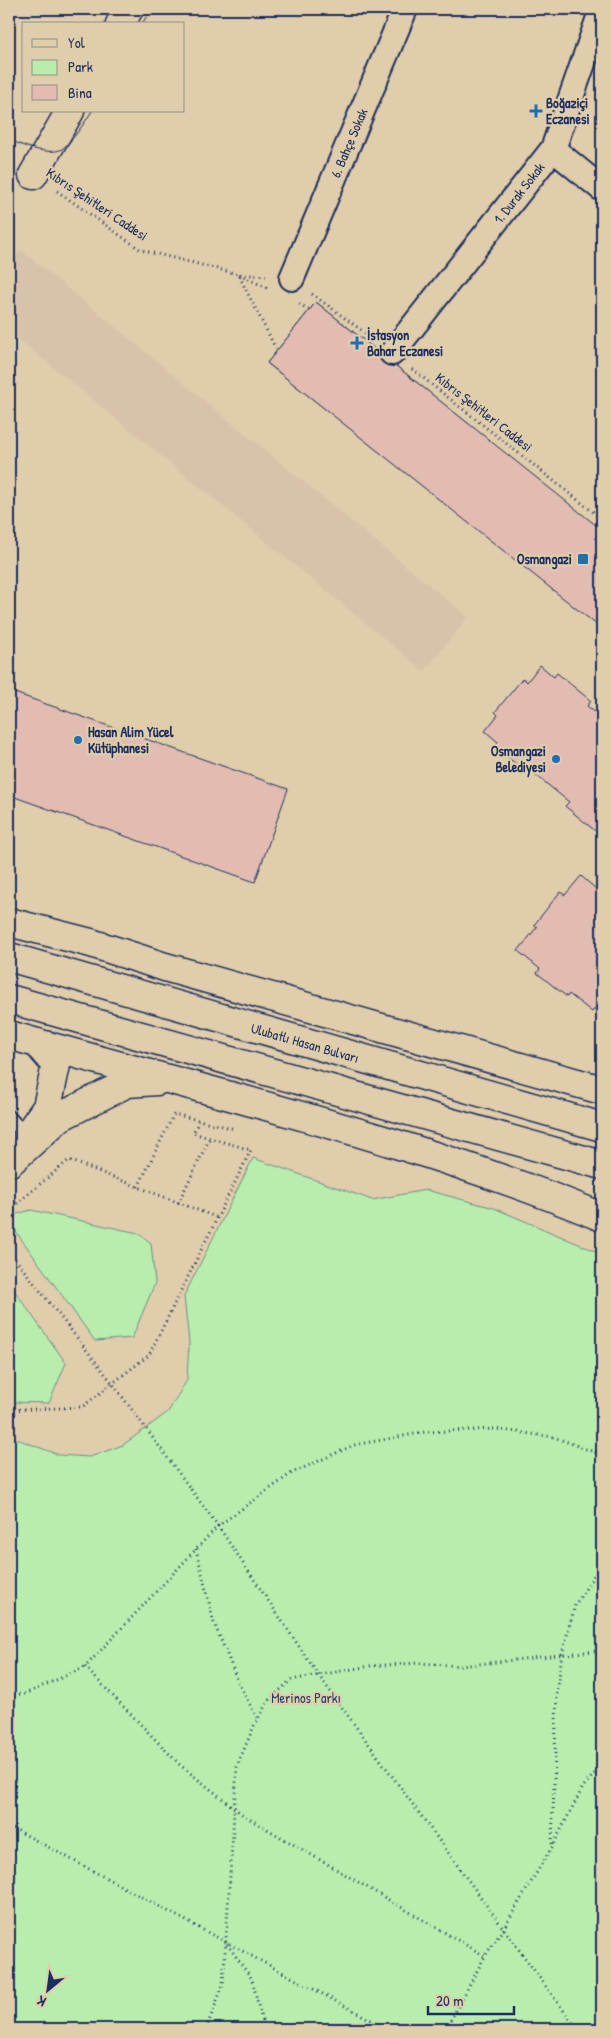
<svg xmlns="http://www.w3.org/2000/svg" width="611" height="2038" font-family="'Patrick Hand',sans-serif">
	<rect width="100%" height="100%" fill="#e0cdab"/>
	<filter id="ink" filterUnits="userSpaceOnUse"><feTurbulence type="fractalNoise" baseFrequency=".02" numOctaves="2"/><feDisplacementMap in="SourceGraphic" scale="10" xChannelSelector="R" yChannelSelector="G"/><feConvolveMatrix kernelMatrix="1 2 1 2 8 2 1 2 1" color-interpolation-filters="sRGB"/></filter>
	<g filter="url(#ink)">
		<!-- built -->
		<path fill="#d9c2aa" d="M 21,250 L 468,617 L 424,671 L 9,331 L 9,265 Z"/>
		<!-- green -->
		<g fill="#b9edad" stroke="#6a8e86">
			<path d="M 253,1158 L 372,1200 L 426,1190 L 494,1208 L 602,1254 L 602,2029 L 9,2029 L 9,1436 L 59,1455 L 90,1457 L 123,1445 L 168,1412 L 187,1380 L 189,1342 L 184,1296 Z"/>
			<path d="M 31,1210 L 138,1233 L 151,1243 L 155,1283 L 132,1338 L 95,1341 L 9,1222 L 17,1214 Z"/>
			<path d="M 9,1283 L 66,1363 L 49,1403 L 9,1402 Z"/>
		</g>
		<!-- building -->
		<g fill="#e2bcb1" stroke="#1b2f5e">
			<path d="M 316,302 L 470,425 L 422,485 L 267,363 Z"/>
			<path d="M 316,302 L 602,530 L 602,629 L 267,363 Z"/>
			<path d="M 540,665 L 554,677 L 557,673 L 591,701 L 587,706 L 602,718 L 602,831 L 599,834 L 565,806 L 569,802 L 531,771 L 529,774 L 494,747 L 498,742 L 485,731 L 498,715 L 495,712 L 523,678 L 527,682 Z"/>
			<path d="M 9,691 L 288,789 L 255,882 L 9,795 Z"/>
			<path d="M 581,876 L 602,894 L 602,1000 L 592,1012 L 569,994 L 567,997 L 537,973 L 540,969 L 518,951 L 537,927 L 534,925 L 560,892 L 565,895 Z"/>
		</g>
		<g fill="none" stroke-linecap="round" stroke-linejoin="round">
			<!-- lane casing -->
			<g stroke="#1b2f5e" stroke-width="16">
				<path id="lane" d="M 9,1117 L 27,1137"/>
			</g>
			<!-- street casing -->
			<g stroke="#1b2f5e" stroke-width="28">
				<g id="street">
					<path d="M 553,149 L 602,189"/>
					<path d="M 292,278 L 405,9"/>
					<path d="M 392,353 L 553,149 L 602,9"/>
				</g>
			</g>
			<!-- secondary casing -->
			<g stroke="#1b2f5e" stroke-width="31">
				<g id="secondary">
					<path d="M 120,24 L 129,9"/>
					<path d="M 33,175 L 70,111"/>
				</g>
			</g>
			<!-- highway casing -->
			<g stroke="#1b2f5e" stroke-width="31">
				<g id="highway">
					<path d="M 9,922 L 91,943 L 165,967 L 602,1090"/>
					<path d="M 9,957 L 602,1127"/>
					<path d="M 9,999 L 602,1165"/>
					<path d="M 9,1035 C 207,1092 411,1138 602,1217"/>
					<path d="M 28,1134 L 47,1107 L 56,1065 L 37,1043"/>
					<path d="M 10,1162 L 60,1117 L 127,1083 L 157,1081"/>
				</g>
			</g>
			<!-- path -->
			<g stroke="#1b2f5e" stroke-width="3" stroke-dasharray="1 4" stroke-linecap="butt">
				<path d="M 57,191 L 141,250 L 238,274 L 266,276"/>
				<path d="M 267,288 L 238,274 L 277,351"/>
				<path d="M 312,294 L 372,338"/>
				<path d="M 299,304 L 310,310"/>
				<path d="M 412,369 L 602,519"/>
				<path d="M 138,1187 L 174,1114 L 235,1129"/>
				<path d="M 178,1203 L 210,1138"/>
				<path d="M 9,1210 L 69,1160 L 218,1218"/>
				<path d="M 9,1251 L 113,1384 L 218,1526 L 319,1676 L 577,2029"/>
				<path d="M 9,1410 L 82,1407 L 149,1355 L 251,1150 L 193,1133 L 199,1121"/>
				<path d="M 196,1549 L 214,1623 L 240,1686 L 257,1718"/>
				<path d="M 85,1667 L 180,1765 L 243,1815 L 485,1956"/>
				<path d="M 9,1695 L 25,1694 L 85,1667 L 218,1526 L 292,1473 L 354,1445 L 425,1432 L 495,1429 L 554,1437 L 602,1455"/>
				<path d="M 9,1826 L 388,2029"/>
				<path d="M 552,1844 L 557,1694 L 562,1654 L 575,1605 L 602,1563"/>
				<path d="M 227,1944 L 252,1979 L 264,2029"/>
				<path d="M 206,2029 L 223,1985 L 237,1766 L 254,1726 L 268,1701 L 291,1680 L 370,1666 L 419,1663 L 461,1666 L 602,1650"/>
				<path d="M 446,2029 L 485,1956 L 503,1929 L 552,1847 L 583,1787 L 602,1765"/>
			</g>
			<!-- lane -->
			<use href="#lane" stroke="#e0cdab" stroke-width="12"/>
			<!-- street -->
			<use href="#street" stroke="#e0cdab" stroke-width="24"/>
			<!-- secondary -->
			<use href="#secondary" stroke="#e0cdab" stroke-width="28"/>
			<!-- highway -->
			<use href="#highway" stroke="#e0cdab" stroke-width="28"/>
			<!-- tram -->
			<g stroke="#1b2f5e" stroke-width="1">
				<path d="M 593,9 L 602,10"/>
				<path d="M 142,24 L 151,9"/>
				<path d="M 9,139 C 20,146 50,156 62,149 C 71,143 86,121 92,111"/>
			</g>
		</g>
	</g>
	<!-- markers -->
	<g fill="#1f6fb2" stroke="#e0cdab" stroke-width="2">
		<path d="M533.5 103.5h5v5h5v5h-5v5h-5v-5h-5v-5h5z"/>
		<path d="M354.5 335.5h5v5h5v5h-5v5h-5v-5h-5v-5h5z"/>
		<rect x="577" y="553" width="12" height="12" rx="2.5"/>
		<circle cx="78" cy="740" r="5"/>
		<circle cx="556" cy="759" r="5"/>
	</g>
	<g text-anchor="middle" stroke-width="4.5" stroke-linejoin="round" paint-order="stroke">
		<!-- poi labels -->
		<g font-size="14" font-weight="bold" fill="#1b2f5e" stroke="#e0cdab" text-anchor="start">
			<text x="546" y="108">Boğaziçi<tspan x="546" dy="16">Eczanesi</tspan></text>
			<text x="367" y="340">İstasyon<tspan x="367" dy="16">Bahar Eczanesi</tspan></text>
			<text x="572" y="564" text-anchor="end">Osmangazi</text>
			<text x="88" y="737">Hasan Alim Yücel<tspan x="88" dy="16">Kütüphanesi</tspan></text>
			<text x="546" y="756" text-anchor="end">Osmangazi<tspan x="546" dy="16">Belediyesi</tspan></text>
		</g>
		<!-- street labels -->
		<g font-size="14" fill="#1b2f5e" stroke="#e0cdab">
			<text transform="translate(349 143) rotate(-67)" y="5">6. Bahçe Sokak</text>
			<text transform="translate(519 193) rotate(-52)" y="5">1. Durak Sokak</text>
			<text transform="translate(97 204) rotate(34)" y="5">Kıbrıs Şehitleri Caddesi</text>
			<text transform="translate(484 412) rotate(38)" y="5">Kıbrıs Şehitleri Caddesi</text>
			<text transform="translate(305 1043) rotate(16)" y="5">Ulubatlı Hasan Bulvarı</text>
		</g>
		<!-- park labels -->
		<g font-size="14" fill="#2b4266" stroke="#e0cdab">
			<text x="306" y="1703">Merinos Parkı</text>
		</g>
	</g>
	<!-- margin -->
	<rect width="611" height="2038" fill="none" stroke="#e0cdab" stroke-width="30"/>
	<rect x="15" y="15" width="581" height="2008" fill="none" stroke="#1b2f5e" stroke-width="2" filter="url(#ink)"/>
	<!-- legend -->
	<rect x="22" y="22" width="162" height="90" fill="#e0cdab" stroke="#918e8c"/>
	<rect x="32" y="39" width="25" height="8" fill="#e0cdab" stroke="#918e8c"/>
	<text x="68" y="48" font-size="15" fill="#1b2f5e">Yol</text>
	<rect x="32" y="60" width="25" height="15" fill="#b9edad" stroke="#918e8c"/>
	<text x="68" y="72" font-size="15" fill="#1b2f5e">Park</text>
	<rect x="32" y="85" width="25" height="15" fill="#e2bcb1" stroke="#918e8c"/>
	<text x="68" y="98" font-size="15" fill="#1b2f5e">Bina</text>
	<!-- north arrow -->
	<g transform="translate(48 1990) rotate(209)" stroke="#e0cdab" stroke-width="4" paint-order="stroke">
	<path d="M0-4L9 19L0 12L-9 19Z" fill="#1b2f5e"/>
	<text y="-8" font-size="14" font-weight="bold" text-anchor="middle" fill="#1b2f5e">K</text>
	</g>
	<!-- scale -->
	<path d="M428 2006v8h86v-8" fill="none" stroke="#1b2f5e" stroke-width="2.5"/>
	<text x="436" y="2006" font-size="15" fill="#1b2f5e" stroke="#e0cdab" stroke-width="4" paint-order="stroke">20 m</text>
</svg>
